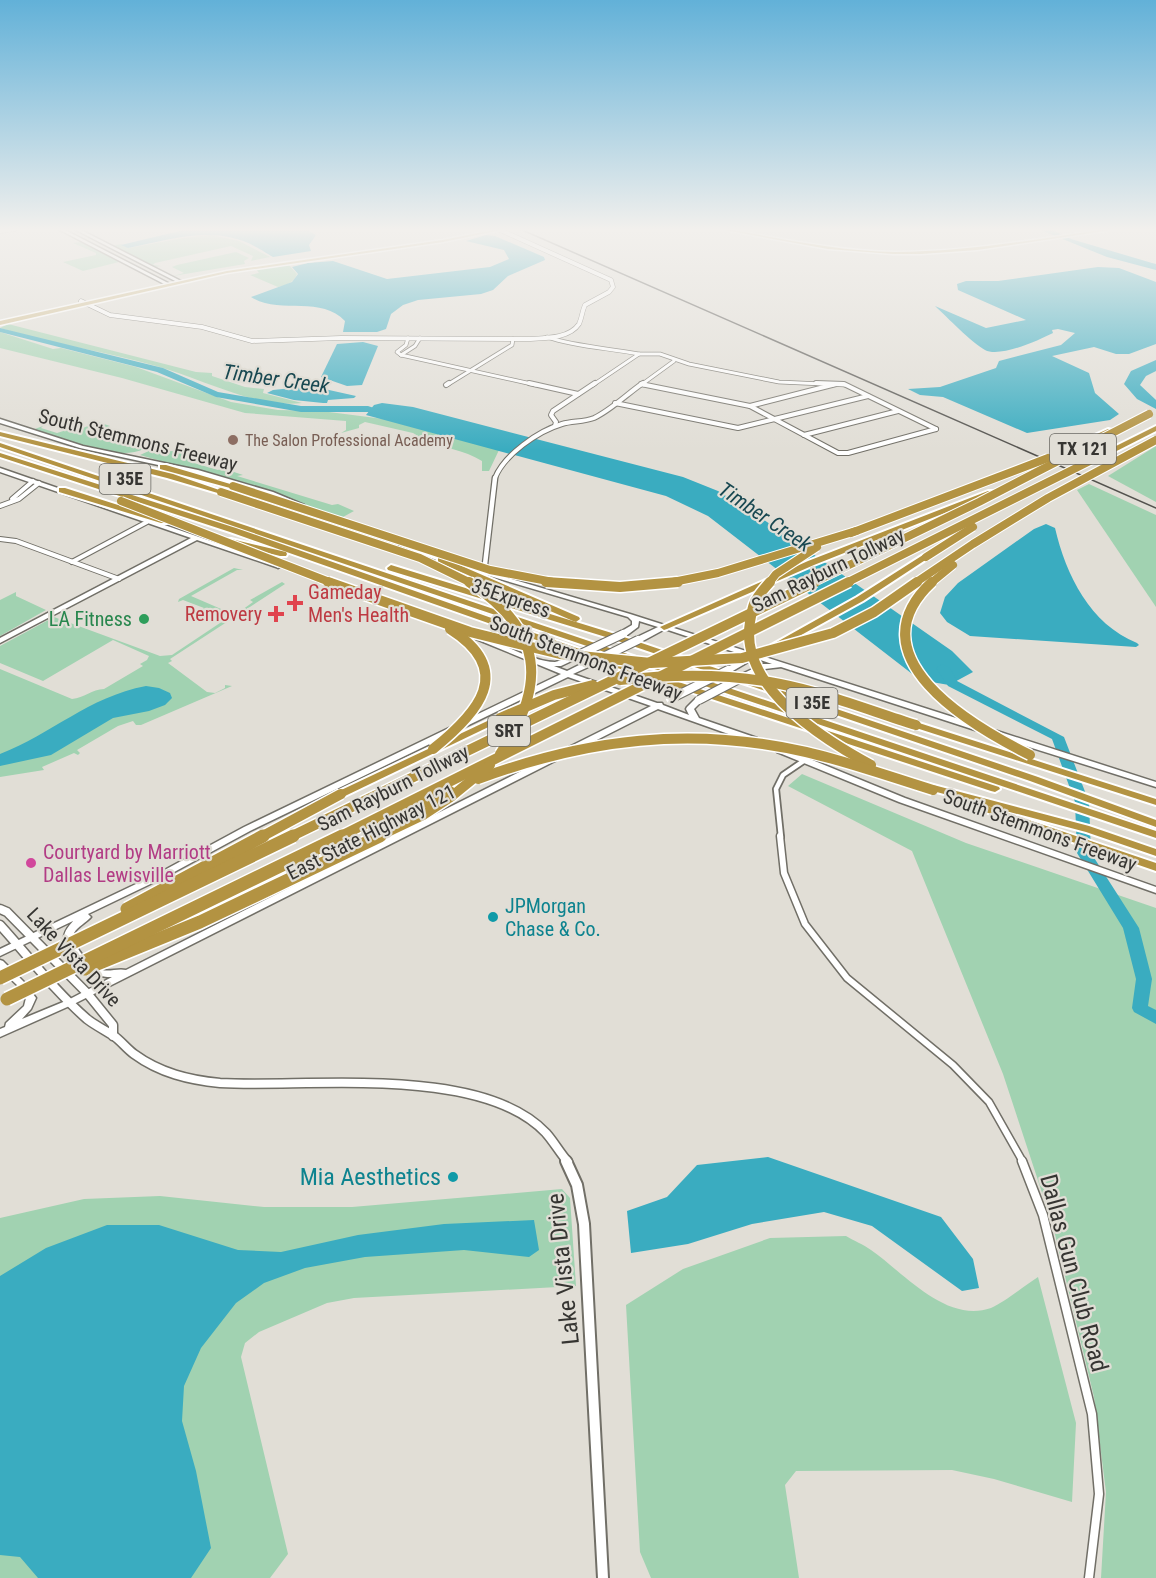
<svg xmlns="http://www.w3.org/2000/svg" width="1156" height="1578" font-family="'Roboto Condensed',sans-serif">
	<rect width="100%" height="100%" fill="#e1ded6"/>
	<!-- green -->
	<g fill="#a1d2b1">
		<path d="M 211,235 L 239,241 L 270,257 L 251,261 L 253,256 L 231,246 L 155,263 L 153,265 L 161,266 L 154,267 L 112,246 L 121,244 L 129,248 L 183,238 Z"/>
		<path d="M 81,242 L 119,262 L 83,271 L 63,262 L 96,255 L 96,253 L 73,243 Z"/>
		<path d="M 236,252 L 249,258 L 244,261 L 245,264 L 173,276 L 184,273 L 172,267 L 177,265 Z"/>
		<path d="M 288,264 L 297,274 C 294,283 286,285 278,287 L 250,275 L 259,273 L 256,269 Z"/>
		<path d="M 8,324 L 196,372 L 212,373 L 212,376 L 245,387 L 264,389 L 263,393 L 302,403 C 256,409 201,378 156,366 C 104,351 51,344 0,328 Z"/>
		<path d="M 0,332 L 53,349 L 61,348 L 136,367 L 231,402 L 278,410 L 321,411 L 384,419 L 499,450 L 489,471 L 482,471 L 482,461 C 464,450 443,447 422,442 L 418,436 L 413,433 L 365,422 L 359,425 L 359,428 L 341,433 L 346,430 L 346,421 L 245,413 L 122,378 L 0,348 Z"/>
		<path d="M 98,422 L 110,426 L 97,433 L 144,449 C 117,462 61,439 32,430 L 43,426 L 41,428 L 57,433 L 76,427 L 83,428 Z"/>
		<path d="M 1156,446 L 1156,502 L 1108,476 Z"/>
		<path d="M 151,450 L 188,452 L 185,457 L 189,459 L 187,461 L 218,470 L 222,468 L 243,475 L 237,476 L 332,505 L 338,504 L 354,511 L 343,517 L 335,516 L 273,493 L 140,455 Z"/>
		<path d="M 1089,484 L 1156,515 L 1156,607 L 1077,490 Z"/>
		<path d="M 234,568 L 243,570 L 237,570 L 191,596 L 235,615 L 253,602 L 250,600 L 282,582 L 285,584 L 170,659 L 172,661 L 168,663 L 207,692 L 215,693 L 225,688 L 225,685 L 232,686 L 141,725 L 136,725 L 133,721 L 118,726 L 77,750 L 80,753 L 78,755 L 74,753 L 42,767 L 44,770 L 0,777 L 0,669 L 72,699 C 84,698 92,689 104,689 L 143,666 L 140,664 L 147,660 L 149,656 L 113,640 L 43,681 L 0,663 L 0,646 L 54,617 L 160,656 L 172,655 L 226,619 L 224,618 L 226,615 L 206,608 L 202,610 L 204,608 L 183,600 L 178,602 L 179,599 Z"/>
		<path d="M 16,592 L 16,596 L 46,610 L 0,636 L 0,600 Z"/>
		<path d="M 802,774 L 966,843 L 1156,908 L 1156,1578 L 1101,1578 L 1106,1492 L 1094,1397 L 1053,1226 L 1003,1074 L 912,851 L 788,786 Z"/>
		<path d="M 562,1189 L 570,1198 L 576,1286 L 354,1298 L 327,1303 L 259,1332 L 245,1343 L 241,1357 L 288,1554 L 270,1578 L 0,1578 L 0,1218 L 84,1199 L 160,1196 L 264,1207 L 352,1207 Z"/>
		<path d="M 846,1236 C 854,1241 863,1244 871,1250 C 903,1272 946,1324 991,1308 C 1005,1302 1024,1286 1038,1277 L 1076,1423 L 1072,1502 L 994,1479 L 952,1470 L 796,1471 L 785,1485 L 799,1578 L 651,1578 L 640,1552 L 626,1305 L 683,1269 L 770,1238 Z"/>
	</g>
	<!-- water -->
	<g fill="#3aacc0">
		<path d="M 188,229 L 305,229 L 316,235 L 309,245 L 311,251 L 273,257 C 271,256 262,250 256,247 C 215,224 170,240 128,248 L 121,245 Z"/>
		<path d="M 1038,229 L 1050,229 L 1071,239 L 1152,263 L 1156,264 L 1156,270 L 1107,257 Z"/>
		<path d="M 486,235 L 495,236 L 544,257 L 545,260 L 508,276 L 493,290 L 481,294 L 418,300 L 403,305 L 391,314 L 386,329 L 377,332 L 343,332 L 345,321 C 321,295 279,315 251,297 L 292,282 L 298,274 L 292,267 L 308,263 L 333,261 L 387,279 L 490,267 L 509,259 L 504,250 L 466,241 Z"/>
		<path d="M 1098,267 L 1119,268 L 1156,282 L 1156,344 L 1129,354 L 1116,354 L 1094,347 L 1052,356 L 1089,373 L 1095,393 L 1119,414 L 1110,420 L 1027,433 L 943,397 L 920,395 L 908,389 L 940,387 L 996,368 L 999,361 L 1061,345 L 1075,333 L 1058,329 L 1052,330 L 1053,333 C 1039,340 1000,358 985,350 C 971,342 948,318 935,306 L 986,328 L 1026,320 L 958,290 L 957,284 L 966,281 L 998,281 Z"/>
		<path d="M 363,342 L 378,346 L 362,385 L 347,386 L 321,377 L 337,344 Z"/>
		<path d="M 1156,360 L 1156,371 L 1146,376 L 1140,385 L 1156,400 L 1156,409 L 1137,399 L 1124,384 L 1131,371 Z"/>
		<path d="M 311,386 L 356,396 L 354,398 L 328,400 L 327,403 L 323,403 L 294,400 L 267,393 L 273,390 Z"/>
		<path d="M 382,403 L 413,407 L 683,477 L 718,491 L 760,517 L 952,651 L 973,672 L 949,685 L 920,680 L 708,516 L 666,496 L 366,415 L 374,405 Z"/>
		<path d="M 1046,524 L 1055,528 C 1066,575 1090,624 1137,643 L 1139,645 L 1136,647 L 970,636 L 947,622 L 940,613 L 945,597 L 958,583 L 1034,529 Z"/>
		<path d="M 146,686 L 159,688 L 170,693 L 172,698 L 165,705 L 149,711 L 113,718 L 51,755 L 0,766 L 0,754 C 52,734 88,697 146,686 Z"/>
		<path d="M 768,1157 L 941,1217 L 973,1259 L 979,1288 L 962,1291 L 872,1226 L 824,1212 L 752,1224 L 688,1244 L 631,1253 L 627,1211 L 667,1197 L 697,1165 Z"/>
		<path d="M 534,1220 L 539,1250 L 529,1257 L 464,1250 L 365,1257 L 305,1268 L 264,1283 L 236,1303 L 201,1348 L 184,1386 L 182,1421 L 196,1471 L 211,1548 L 191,1578 L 38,1578 L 20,1557 L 0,1555 L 0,1276 L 46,1248 L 107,1225 L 159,1225 L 238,1250 L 281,1252 L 358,1235 L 444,1224 Z"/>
	</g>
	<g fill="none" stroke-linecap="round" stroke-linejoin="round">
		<!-- river -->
		<g fill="#3aacc0" fill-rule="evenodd">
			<path d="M 0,328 L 163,368 L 218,392 L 301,406 L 368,406 L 389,413 L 385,416 L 368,412 L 301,412 L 216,397 L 157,372 L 0,332 Z"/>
			<path d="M 942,664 L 950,668 L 957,681 L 1064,737 L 1089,802 L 1091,853 L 1139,928 L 1152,979 L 1148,1006 L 1156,1010 L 1156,1024 L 1134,1012 L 1132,1008 L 1136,979 L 1123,928 L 1077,853 L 1075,802 L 1052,739 L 948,686 L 936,668 Z"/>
		</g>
		<!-- minor-far4 casing -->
		<g stroke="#716f67" stroke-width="4.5">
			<g id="minor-far4">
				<path d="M 547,337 C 577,347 608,348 639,354"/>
				<path d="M 401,355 L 536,385"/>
				<path d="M 401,355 L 415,346 L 420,338"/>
				<path d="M 401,355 L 397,352 L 406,345 L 408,338"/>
				<path d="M 641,384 L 644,385"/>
				<path d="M 447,385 L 512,345 L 513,339"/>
				<path d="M 593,385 L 639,354 L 660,354 L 689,364 L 779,382 L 845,385"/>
				<path d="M 641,385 L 674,361"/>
				<path d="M 833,385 L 836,384"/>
			</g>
		</g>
		<!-- minor-far3 casing -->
		<g stroke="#716f67" stroke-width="6">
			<g id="minor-far3">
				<path d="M 529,383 L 578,394"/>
				<path d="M 816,383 L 844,384 L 936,429"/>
				<path d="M 641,384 L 750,406 L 838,453 L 848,453 L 936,429"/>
				<path d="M 446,385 L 449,383"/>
				<path d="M 615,403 L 738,428 L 868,396"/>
				<path d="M 750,406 L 836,384"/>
				<path d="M 555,426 L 556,422 L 551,415 L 553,411 L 595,383"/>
				<path d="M 804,435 L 898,411"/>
				<path d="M 495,478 C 504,455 538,431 562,424 C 572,421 584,422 594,418 C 611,410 627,394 643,383"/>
				<path d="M 12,499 L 33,481"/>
				<path d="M 0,506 L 19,499 L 39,483"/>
				<path d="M 0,539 L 16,541 L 119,579"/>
				<path d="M 72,562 L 147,522"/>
			</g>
		</g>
		<!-- minor-far2 casing -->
		<g stroke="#716f67" stroke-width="8">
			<path id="minor-far2" d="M 781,837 L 776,789 L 783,775 L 805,760"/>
		</g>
		<!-- minor-far1 casing -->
		<g stroke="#716f67" stroke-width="9">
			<path id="minor-far1" d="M 780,836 L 784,873 L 805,924 L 847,978 L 953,1065 L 989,1102 L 1023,1162"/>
		</g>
		<!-- minor casing -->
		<g stroke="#716f67" stroke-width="11">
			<path id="minor" d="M 1022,1161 L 1043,1215 L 1092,1414 L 1099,1494 L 1089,1578"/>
		</g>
		<!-- tertiary-far3 casing -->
		<g stroke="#716f67" stroke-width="5">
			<g id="tertiary-far3">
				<path d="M 0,231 L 15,229"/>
				<path d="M 81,301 L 110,315 L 202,327 L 252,341 L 341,338 L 528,339 C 544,338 569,339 579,324 C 582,318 582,311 585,305 L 609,292 L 613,287 L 611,280 L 498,229"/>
			</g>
		</g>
		<!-- tertiary-far2 casing -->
		<g stroke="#716f67" stroke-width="7">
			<path id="tertiary-far2" d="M 484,573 L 495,478"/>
		</g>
		<!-- tertiary-far1 casing -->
		<g stroke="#716f67" stroke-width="11">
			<g id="tertiary-far1">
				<path d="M 0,909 L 7,912 L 87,993 L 113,1025 L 113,1036"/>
				<path d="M 0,925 C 29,957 55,991 87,1019 C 96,1026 105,1030 114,1036 C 121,1041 127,1049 134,1054 C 160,1073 189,1080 220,1083 C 308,1088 481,1064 546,1133 C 554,1142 560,1153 568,1162"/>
			</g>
		</g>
		<!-- tertiary casing -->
		<g stroke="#716f67" stroke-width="14">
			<path id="tertiary" d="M 566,1161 L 577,1185 L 584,1224 L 603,1578"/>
		</g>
		<!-- secondary casing -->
		<g stroke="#716f67" stroke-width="3">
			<g id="secondary">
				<path d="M 58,229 L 63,229 L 172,285 L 168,286 Z"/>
				<path d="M 74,229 L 79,229 L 183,282 L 179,283 Z"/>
				<path d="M 0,419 L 83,446 L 198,470 L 273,492 L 304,505 L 301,507 L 299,506 L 269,494 L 195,473 L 80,448 L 0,423 Z"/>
				<path d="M 0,468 L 280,565 L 281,566 L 278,568 L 276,567 L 197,540 L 0,643 L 0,638 L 191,538 L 0,472 Z"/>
				<path d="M 402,543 L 443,559 L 630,614 L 981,726 L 982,728 L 981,730 L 975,730 L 781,667 C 776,668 770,668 765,669 C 757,672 752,676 744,677 L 743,675 L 744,673 L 763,664 L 772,664 L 755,658 L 731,672 L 725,672 L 724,670 L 725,668 L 749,657 L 665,629 L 641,642 L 635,642 L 634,640 L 635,638 L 658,627 L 639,621 L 638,627 L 626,636 L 620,636 L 619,634 L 620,632 L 632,625 L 632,621 L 628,617 L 439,561 L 400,546 L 399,545 Z"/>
				<path d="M 476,635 L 482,635 C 501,644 535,662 555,662 C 563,661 569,654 578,654 L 579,656 L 578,658 L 561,666 L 554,666 L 567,671 L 589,660 L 595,660 L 596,662 L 595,664 L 573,674 L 657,703 L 662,703 L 663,705 L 689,715 L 686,709 L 687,707 L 696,698 L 702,698 L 703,700 L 694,709 L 699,718 L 757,738 L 758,740 L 754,742 L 751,742 L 658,709 L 575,751 L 569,751 L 568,749 L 569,747 L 651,706 L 568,677 L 250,831 L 165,877 L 88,914 L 91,917 C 86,923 78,926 74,933 C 72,946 89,966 102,970 C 110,972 118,968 126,970 L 549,757 L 555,757 L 556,759 L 555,761 L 74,1004 L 0,1037 L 0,1029 L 5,1027 L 6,1023 L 24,1006 L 26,998 L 18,986 L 0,969 L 0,960 L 3,961 L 24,982 L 36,998 L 31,1009 L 22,1019 L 68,1000 L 112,977 C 106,977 100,977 93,974 C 83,969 64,950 64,938 C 64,931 69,926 73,921 L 0,956 L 0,949 L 159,873 L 244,827 L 561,674 L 476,639 L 475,637 Z"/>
				<path d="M 991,731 L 997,731 L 1156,782 L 1156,787 L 991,735 L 990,733 Z"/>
				<path d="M 777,748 L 783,748 L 905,798 L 1156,887 L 1156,893 L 899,802 L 777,752 L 776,750 Z"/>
			</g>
		</g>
		<!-- primary casing -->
		<g stroke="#fff" stroke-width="3">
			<g id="primary">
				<path d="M 498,229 L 506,229 L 443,242 L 227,273 L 0,325 L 0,321 L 227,271 L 443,240 Z"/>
				<path d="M 719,229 L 727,229 C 783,239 838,251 895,252 C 967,252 1037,239 1108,229 L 1118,229 L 977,250 L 921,254 L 893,254 L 828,249 Z"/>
			</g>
		</g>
		<!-- motorway casing -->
		<g stroke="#fff" stroke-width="4">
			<g id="motorway">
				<path d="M 1156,426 L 1156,431 L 1095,462 L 1088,460 Z"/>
				<path d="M 1108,429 L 1115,431 L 1051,460 L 1044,458 Z"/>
				<path d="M 0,432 L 173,474 L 225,492 L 221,494 L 167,478 L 0,436 Z"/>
				<path d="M 0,443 L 678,671 L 680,673 L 675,676 L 672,675 L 0,447 Z"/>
				<path d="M 0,453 L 236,528 L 588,652 L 590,654 L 585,657 L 582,656 L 230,532 L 0,457 Z"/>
				<path d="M 160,465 L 166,465 L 237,486 L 230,488 L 160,469 Z"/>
				<path d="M 59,488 L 65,488 L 168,521 L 167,523 L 161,523 L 59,492 Z"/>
				<path d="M 988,491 L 994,491 L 995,493 L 814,565 L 667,629 L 664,630 L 660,627 L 808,561 Z"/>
				<path d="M 228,539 L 231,539 L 286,552 L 287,554 L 286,556 L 280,556 L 228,543 Z"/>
				<path d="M 923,555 L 926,555 L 930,557 L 863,601 L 774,650 L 771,651 L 766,648 L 857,597 Z"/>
				<path d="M 441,557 L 579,617 L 580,619 L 576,622 L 573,621 L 438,562 L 438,558 Z"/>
				<path d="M 391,565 L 615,634 L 733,674 L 735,676 L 733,678 L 727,678 L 609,638 L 388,570 L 387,568 Z"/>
				<path d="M 602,657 L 642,670 L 644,672 L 639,675 L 599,662 L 597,660 L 599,658 Z"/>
				<path d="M 654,674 L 999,787 L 1000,789 L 995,792 L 991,791 L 651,679 L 649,677 Z"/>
				<path d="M 696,677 L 1156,831 L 1156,838 L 693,682 L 691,680 Z"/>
				<path d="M 745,678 L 1038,777 L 1156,820 L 1156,827 L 1030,781 L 742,683 L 740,681 Z"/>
				<path d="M 500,715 L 505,718 L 503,720 L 345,796 L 341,797 L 336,794 L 337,792 Z"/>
				<path d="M 916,722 L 1156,799 L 1156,805 L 913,727 L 911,725 Z"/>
				<path d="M 926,783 L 1089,826 L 1156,849 L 1156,856 L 1086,832 L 987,806 L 1156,863 L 1156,871 L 974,808 L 973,806 L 977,803 L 922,788 L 921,786 L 922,784 Z"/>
			</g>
		</g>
		<!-- minor-far4 -->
		<use href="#minor-far4" stroke="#fff" stroke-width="3"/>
		<!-- minor-far3 -->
		<use href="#minor-far3" stroke="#fff" stroke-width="4"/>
		<!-- minor-far2 -->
		<use href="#minor-far2" stroke="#fff" stroke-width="4.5"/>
		<!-- minor-far1 -->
		<use href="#minor-far1" stroke="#fff" stroke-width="6"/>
		<!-- minor -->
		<use href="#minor" stroke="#fff" stroke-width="8"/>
		<!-- tertiary-far3 -->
		<use href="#tertiary-far3" stroke="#fff" stroke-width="4"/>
		<!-- tertiary-far2 -->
		<use href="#tertiary-far2" stroke="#fff" stroke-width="4.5"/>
		<!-- tertiary-far1 -->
		<use href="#tertiary-far1" stroke="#fff" stroke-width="8"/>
		<!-- tertiary -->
		<use href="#tertiary" stroke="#fff" stroke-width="10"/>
		<!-- secondary -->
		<use href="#secondary" fill="#fff" fill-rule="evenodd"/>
		<!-- primary -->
		<use href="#primary" fill="#d1be8e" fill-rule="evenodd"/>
		<!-- motorway -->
		<use href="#motorway" fill="#b39342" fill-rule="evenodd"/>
		<!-- rail -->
		<path stroke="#53524e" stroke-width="1.5" d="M 520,229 L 1156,508"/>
		<!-- secondary-bridge casing -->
		<g stroke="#716f67" stroke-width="10" stroke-linecap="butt">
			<g id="secondary-bridge">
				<path d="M 576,656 L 623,634"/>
				<path d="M 601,658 L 638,640"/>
				<path d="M 670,699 L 728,670"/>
				<path d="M 699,700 L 741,678"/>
			</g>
		</g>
		<!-- motorway-bridge-far2 casing -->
		<g stroke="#fff" stroke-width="10" stroke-linecap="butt">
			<g id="motorway-bridge-far2">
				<path d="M 233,486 L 490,570 L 558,583"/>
				<path d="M 221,492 L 420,558 L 471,583"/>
				<path d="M 121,501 L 332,583"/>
				<path d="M 851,533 L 1048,458"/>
				<path d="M 926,557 L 973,527"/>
				<path d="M 668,583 L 718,573 L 856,531"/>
				<path d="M 769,583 L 776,574 L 817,547"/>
				<path d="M 812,583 L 979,502 L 1149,414"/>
				<path d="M 846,583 L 1092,460"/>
				<path d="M 915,583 L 973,544 L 1048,498 L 1156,440"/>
				<path d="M 931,583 L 953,565"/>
			</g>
		</g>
		<!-- motorway-bridge-far1 casing -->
		<g stroke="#fff" stroke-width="13" stroke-linecap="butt">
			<g id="motorway-bridge-far1">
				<path d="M 328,582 L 470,632 L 560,654 L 651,663 L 742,658 L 833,633 L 874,612 L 917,582"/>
				<path d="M 469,582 C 543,630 548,684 500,754"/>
				<path d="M 546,582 L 620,587 L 678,582"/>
				<path d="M 770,582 C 765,588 757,596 754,604 C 752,609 751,617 750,622 C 739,687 823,739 871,765"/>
				<path d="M 932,582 C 852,656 970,725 1030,755"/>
				<path d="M 620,680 C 673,674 727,673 780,684 C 826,693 871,711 916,725"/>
				<path d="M 500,718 L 554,695 L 593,685"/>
				<path d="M 433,749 C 478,713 516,671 450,629"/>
				<path d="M 478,779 C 587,739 691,726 806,752 C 849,762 891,777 933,790"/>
				<path d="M 404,812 L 450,791"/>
				<path d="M 261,837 L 341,794"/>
				<path d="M 290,837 L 815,582"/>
				<path d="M 339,837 L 849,582"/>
				<path d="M 377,837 L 423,815 L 452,796 L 490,765"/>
			</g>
		</g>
		<!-- motorway-bridge casing -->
		<g stroke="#fff" stroke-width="16" stroke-linecap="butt">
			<g id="motorway-bridge">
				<path d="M 127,909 L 263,836"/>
				<path d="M 85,969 L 200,922 L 380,836"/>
				<path d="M 0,978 L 293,836"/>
				<path d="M 7,999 L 342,836"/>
			</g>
		</g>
		<!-- secondary-bridge -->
		<use href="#secondary-bridge" stroke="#fff" stroke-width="8"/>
		<!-- motorway-bridge-far2 -->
		<use href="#motorway-bridge-far2" stroke="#b39342" stroke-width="8"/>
		<!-- motorway-bridge-far1 -->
		<use href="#motorway-bridge-far1" stroke="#b39342" stroke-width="10"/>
		<!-- motorway-bridge -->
		<use href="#motorway-bridge" stroke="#b39342" stroke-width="13"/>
	</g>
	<!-- sky -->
	<linearGradient id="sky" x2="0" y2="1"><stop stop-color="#62b1d8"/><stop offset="0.51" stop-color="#f2f0ed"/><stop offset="1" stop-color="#f2f0ed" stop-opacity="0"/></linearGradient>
	<rect width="1156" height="450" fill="url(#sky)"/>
	<!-- markers -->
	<circle fill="#8d6e63" stroke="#e1ded6" stroke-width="2" cx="233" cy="440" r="6"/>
	<g fill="#e0444e" stroke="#e1ded6" stroke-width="2">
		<path d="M292 594h6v6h6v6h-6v6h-6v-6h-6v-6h6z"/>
		<path d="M273 605h6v6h6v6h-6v6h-6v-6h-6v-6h6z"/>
	</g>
	<circle fill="#2e9e5b" stroke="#e1ded6" stroke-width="2" cx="144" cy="619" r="6"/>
	<circle fill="#d1479c" stroke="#e1ded6" stroke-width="2" cx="31" cy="863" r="6"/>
	<g fill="#0f9aa8" stroke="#e1ded6" stroke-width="2">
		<circle cx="493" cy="917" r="6"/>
		<circle cx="453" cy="1177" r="6"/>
	</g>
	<g text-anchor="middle" stroke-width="4.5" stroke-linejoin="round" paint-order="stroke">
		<!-- far-education labels -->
		<g font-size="16" fill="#785e54" stroke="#e1ded6" text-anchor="start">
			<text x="245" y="446">The Salon Professional Academy</text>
		</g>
		<!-- shield labels -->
		<g fill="#e1ded6" stroke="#696863" stroke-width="1.5">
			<rect x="1050" y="434" width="66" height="30" rx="4.5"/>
			<rect x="99.5" y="464" width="51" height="30" rx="4.5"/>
			<rect x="786.5" y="688" width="51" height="30" rx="4.5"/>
			<rect x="488" y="716" width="42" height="30" rx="4.5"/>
		</g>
		<g font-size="18" font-weight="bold" fill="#363532">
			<text x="1083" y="455">TX 121</text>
			<text x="125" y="485">I 35E</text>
			<text x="812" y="709">I 35E</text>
			<text x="509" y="737">SRT</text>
		</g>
		<!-- street labels -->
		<g font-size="20" fill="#363532" stroke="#e1ded6">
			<text transform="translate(138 440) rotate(14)" y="7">South Stemmons Freeway</text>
			<text transform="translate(828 570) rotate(-26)" y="7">Sam Rayburn Tollway</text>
			<text transform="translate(511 598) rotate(19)" y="7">35Express</text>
			<text transform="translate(586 658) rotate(21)" y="7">South Stemmons Freeway</text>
			<text transform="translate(393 788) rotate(-27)" y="7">Sam Rayburn Tollway</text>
			<text transform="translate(1040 830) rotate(20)" y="7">South Stemmons Freeway</text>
			<text transform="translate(371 832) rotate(-27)" y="7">East State Highway 121</text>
			<text transform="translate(74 957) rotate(47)" y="7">Lake Vista Drive</text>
		</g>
		<!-- health labels -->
		<g font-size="20" fill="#be3a42" stroke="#e1ded6" text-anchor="start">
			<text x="308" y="599">Gameday<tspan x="308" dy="23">Men's Health</tspan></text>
			<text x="262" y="621" text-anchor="end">Removery</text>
		</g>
		<!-- leisure labels -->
		<g font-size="20" fill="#27864d" stroke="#e1ded6" text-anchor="end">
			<text x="132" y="626">LA Fitness</text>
		</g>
		<!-- hotel labels -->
		<g font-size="20" fill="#b23c85" stroke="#e1ded6" text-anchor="start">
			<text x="43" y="859">Courtyard by Marriott<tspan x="43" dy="23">Dallas Lewisville</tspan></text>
		</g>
		<!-- culture labels -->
		<g font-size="20" fill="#0d838f" stroke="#e1ded6" text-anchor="start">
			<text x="505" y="913">JPMorgan<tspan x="505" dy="23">Chase &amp; Co.</tspan></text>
		</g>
		<!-- water labels -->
		<g font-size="21" font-style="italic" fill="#184851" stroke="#e1ded6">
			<text transform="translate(276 379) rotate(8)" y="7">Timber Creek</text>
			<text transform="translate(765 517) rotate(34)" y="7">Timber Creek</text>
		</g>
		<!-- near-culture labels -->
		<g font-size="24" fill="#0d838f" stroke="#e1ded6" text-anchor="end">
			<text x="441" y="1185">Mia Aesthetics</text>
		</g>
		<!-- near-street labels -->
		<g font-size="24" fill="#363532" stroke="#e1ded6">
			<text transform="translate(563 1269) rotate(-96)" y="8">Lake Vista Drive</text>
			<text transform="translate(1074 1273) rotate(75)" y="8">Dallas Gun Club Road</text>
		</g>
	</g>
</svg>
